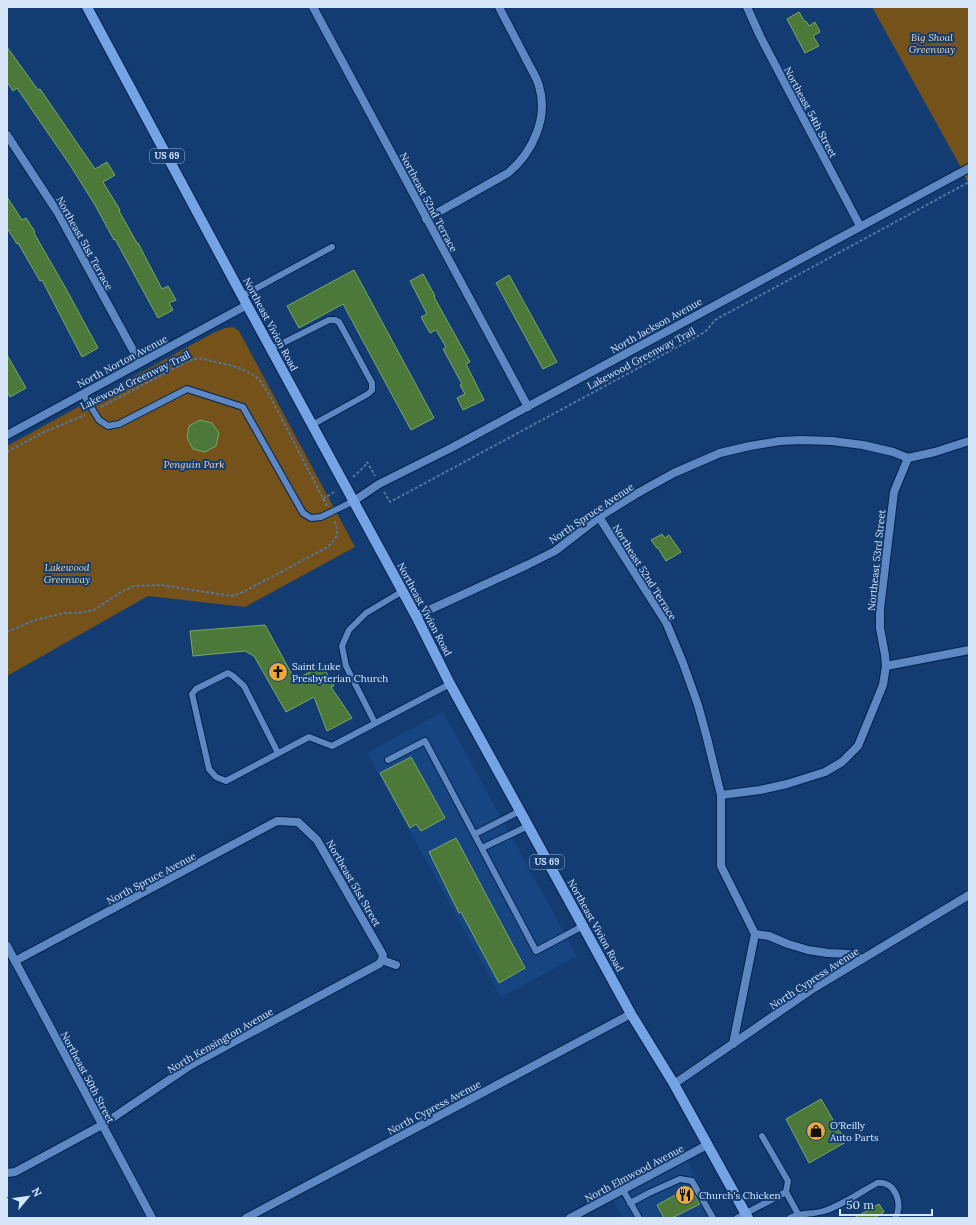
<svg xmlns="http://www.w3.org/2000/svg" width="976" height="1225" font-family="Lora,serif">
	<rect width="100%" height="100%" fill="#133c72"/>
	<!-- built -->
	<g fill="#174582">
		<path d="M 443,712 L 577,956 L 501,997 L 367,753 Z"/>
		<path d="M 687,1161 L 718,1218 L 623,1218 L 613,1200 L 683,1162 Z"/>
	</g>
	<!-- green -->
	<g fill="#745219">
		<path d="M 872,7 L 969,7 L 969,185 L 959,164 Z"/>
		<path d="M 233,327 L 239,331 L 355,547 L 245,607 L 148,596 L 7,676 L 7,446 L 213,333 L 225,328 Z"/>
	</g>
	<!-- building -->
	<g fill="#4c7839" stroke="#7aa867">
		<path d="M 799,12 L 805,22 L 806,21 L 809,26 L 815,22 L 820,32 L 813,36 L 819,46 L 805,53 L 787,19 Z"/>
		<path d="M 7,47 L 38,90 L 40,89 L 95,169 L 107,162 L 115,175 L 103,182 L 120,210 L 119,211 L 137,243 L 138,243 L 162,289 L 168,286 L 176,300 L 169,303 L 173,310 L 158,318 L 115,239 L 114,240 L 95,205 L 70,165 L 17,88 L 13,91 L 7,82 Z"/>
		<path d="M 7,197 L 22,220 L 26,218 L 35,232 L 34,233 L 65,287 L 98,348 L 82,357 L 42,280 L 40,281 L 18,243 L 17,244 L 7,228 Z"/>
		<path d="M 354,270 L 434,418 L 411,430 L 343,304 L 299,328 L 287,306 Z"/>
		<path d="M 423,274 L 435,296 L 434,297 L 470,362 L 466,364 L 484,400 L 463,410 L 457,398 L 465,394 L 460,385 L 462,384 L 443,349 L 446,347 L 436,330 L 430,333 L 421,317 L 427,314 L 410,281 Z"/>
		<path d="M 509,275 L 557,362 L 543,369 L 496,283 Z"/>
		<path d="M 7,355 L 26,388 L 10,397 L 7,391 Z"/>
		<path d="M 200,420 L 212,423 L 219,433 L 216,446 L 205,452 L 193,449 L 187,438 L 189,426 Z"/>
		<path d="M 662,534 L 665,538 L 669,535 L 681,552 L 666,561 L 658,548 L 657,548 L 651,540 Z"/>
		<path d="M 265,625 L 295,680 L 322,665 L 334,686 L 331,687 L 352,718 L 327,731 L 314,697 L 286,712 L 254,656 L 245,651 L 193,656 L 190,631 Z"/>
		<path d="M 411,757 L 445,818 L 421,831 L 416,824 L 410,828 L 380,773 Z"/>
		<path d="M 456,838 L 525,968 L 499,983 L 461,912 L 459,913 L 429,852 Z"/>
		<path d="M 821,1099 L 846,1142 L 809,1163 L 786,1119 Z"/>
		<path d="M 690,1187 L 700,1204 L 672,1218 L 664,1218 L 657,1205 Z"/>
		<path d="M 879,1204 L 884,1212 L 874,1218 L 854,1218 Z"/>
	</g>
	<g fill="none" stroke-linecap="round" stroke-linejoin="round">
		<!-- lane casing -->
		<g stroke="#04234b" stroke-width="8">
			<g id="lane">
				<path d="M 242,296 L 332,247"/>
				<path d="M 271,349 L 329,320 L 335,320 L 339,322 L 372,383 L 372,390 L 368,394 L 312,425"/>
				<path d="M 83,394 L 99,420 L 108,426 L 119,424 L 187,389 L 243,407 L 303,513 L 311,518 L 321,517 L 354,501"/>
				<path d="M 375,723 L 346,666 L 342,646 L 349,630 L 366,613 L 403,591"/>
				<path d="M 278,753 L 244,686 L 233,676 L 228,673 L 196,689 L 192,694 L 209,769 L 216,777 L 226,781 L 309,737 L 332,746 L 450,684"/>
				<path d="M 388,760 L 425,741 L 536,951 L 583,926"/>
				<path d="M 475,834 L 520,811"/>
				<path d="M 482,848 L 528,826"/>
				<path d="M 762,1136 L 788,1181 L 786,1192"/>
				<path d="M 623,1190 L 639,1218"/>
				<path d="M 630,1203 L 649,1193 L 680,1179 L 692,1181 L 713,1218"/>
				<path d="M 737,1218 L 786,1192 L 798,1214"/>
				<path d="M 790,1218 C 802,1212 811,1215 824,1211 C 841,1206 861,1192 877,1183 C 895,1180 904,1205 895,1218"/>
			</g>
		</g>
		<!-- street casing -->
		<g stroke="#04234b" stroke-width="10">
			<g id="street">
				<path d="M 313,7 L 528,407"/>
				<path d="M 747,7 L 760,36 L 860,226"/>
				<path d="M 7,135 L 58,213 L 140,363"/>
				<path d="M 426,219 L 508,173 C 532,153 549,118 539,86 C 537,78 531,69 527,61 C 518,43 508,25 499,7"/>
				<path d="M 7,435 L 247,305"/>
				<path d="M 354,501 L 379,484 L 453,447 L 969,168"/>
				<path d="M 599,517 L 666,622 L 683,663 L 698,705 L 707,738 L 721,795 L 721,866 L 755,934 L 733,1044"/>
				<path d="M 416,616 L 527,565 L 555,551 L 599,517 L 636,494 L 674,473 L 720,453 L 750,446 L 780,441 L 801,440 L 832,441 L 863,445 L 893,452 L 908,458 L 935,452 L 969,441"/>
				<path d="M 886,666 L 969,650"/>
				<path d="M 721,795 L 760,790 L 787,784 L 825,772 L 842,762 L 858,746 L 883,685 L 886,666 L 885,655 L 880,628 L 880,609 L 894,492 L 908,458"/>
				<path d="M 755,934 L 769,936 L 788,944 L 808,950 L 828,953 L 849,954 L 862,959"/>
				<path d="M 7,946 L 152,1218"/>
				<path d="M 382,960 L 396,965"/>
				<path d="M 15,961 L 277,821 L 298,822 L 317,840 L 383,955 L 382,960"/>
				<path d="M 674,1084 L 814,988 L 969,895"/>
				<path d="M 7,1173 L 15,1172 L 30,1164 L 102,1125 L 191,1065 L 379,964 L 382,960"/>
				<path d="M 246,1218 L 631,1014"/>
				<path d="M 570,1218 L 707,1145"/>
			</g>
		</g>
		<!-- primary casing -->
		<g stroke="#04234b" stroke-width="12">
			<path id="primary" d="M 87,7 L 247,305 L 416,616 L 450,684 L 520,811 L 631,1014 L 674,1084 L 748,1218"/>
		</g>
		<!-- path -->
		<g stroke="#55759f" stroke-width="2" stroke-dasharray="3 2" stroke-linecap="butt">
			<path d="M 101,407 L 188,361 L 199,358 L 237,367 L 250,373 L 259,379 L 270,396 L 327,506"/>
			<path d="M 7,452 L 44,432 L 85,415"/>
			<path d="M 353,477 L 364,467 L 367,462 L 375,476"/>
			<path d="M 384,492 L 390,502 L 705,332 L 715,320 L 969,182"/>
			<path d="M 323,499 L 336,491"/>
			<path d="M 7,632 L 35,620 L 64,613 L 79,613 L 94,610 L 121,592 L 134,586 L 161,585 L 232,596 L 243,592 L 326,548 C 337,539 340,534 334,520"/>
		</g>
		<!-- lane -->
		<use href="#lane" stroke="#5d88c4" stroke-width="6"/>
		<!-- street -->
		<use href="#street" stroke="#5d88c4" stroke-width="8"/>
		<!-- primary -->
		<use href="#primary" stroke="#75a4e6" stroke-width="10"/>
	</g>
	<!-- icons -->
	<defs>
		<g id="church-disc" transform="scale(1)"><circle r="9.5" fill="#eaaa39" stroke="#133c72"/><path d="M-1.2-6h2.4v3.5h3.3v2.4h-3.3V6h-2.4V-.1h-3.3v-2.4h3.3Z" fill="#111"/></g>
		<g id="shop-disc" transform="scale(1)"><circle r="9.5" fill="#eaaa39" stroke="#133c72"/><path d="M-5-2.5h2.3a2.7 3.5 0 0 1 5.4 0H5L5.5 6h-11ZM-1.5-2.5h3a1.5 2.3 0 0 0-3 0Z" fill="#111"/></g>
		<g id="restaurant-disc" transform="scale(1)"><circle r="9.5" fill="#eaaa39" stroke="#133c72"/><path d="M-5-6h1v4h1v-4h1v4h1v-4h1v5L-1.5 .5V6h-2V.5L-5-1ZM5-6V6H3V1.5H1.5Q1.5-4 5-6Z" fill="#111"/></g>
	</defs>
	<g fill-rule="evenodd">
		<use href="#church-disc" x="278" y="672"/>
		<use href="#shop-disc" x="816" y="1131"/>
		<use href="#restaurant-disc" x="685" y="1195"/>
	</g>
	<g text-anchor="middle" stroke-width="4" stroke-linejoin="round" paint-order="stroke">
		<!-- shield labels -->
		<g fill="#133c72" stroke="#9cb2d0" stroke-width="1">
			<rect x="150" y="149" width="34" height="14" rx="3"/>
			<rect x="530" y="855" width="34" height="14" rx="3"/>
		</g>
		<g font-size="9" font-weight="bold" fill="#d7e5f9">
			<text x="167" y="159">US 69</text>
			<text x="547" y="865">US 69</text>
		</g>
		<!-- park labels -->
		<g font-size="10" font-style="italic" fill="#f4d4a5" stroke="#133c72">
			<text x="932" y="41">Big Shoal<tspan x="932" dy="12">Greenway</tspan></text>
			<text x="194" y="468">Penguin Park</text>
			<text x="67" y="571">Lakewood<tspan x="67" dy="12">Greenway</tspan></text>
		</g>
		<!-- street labels -->
		<g font-size="10" fill="#d7e5f9" stroke="#133c72">
			<text transform="translate(811 112) rotate(62)" y="4">Northeast 54th Street</text>
			<text transform="translate(429 202) rotate(62)" y="4">Northeast 52nd Terrace</text>
			<text transform="translate(85 243) rotate(61)" y="4">Northeast 51st Terrace</text>
			<text transform="translate(271 324) rotate(62)" y="4">Northeast Vivion Road</text>
			<text transform="translate(656 325) rotate(-29)" y="4">North Jackson Avenue</text>
			<text transform="translate(641 358) rotate(-28)" y="4">Lakewood Greenway Trail</text>
			<text transform="translate(122 361) rotate(-28)" y="4">North Norton Avenue</text>
			<text transform="translate(135 380) rotate(-26)" y="4">Lakewood Greenway Trail</text>
			<text transform="translate(591 513) rotate(-34)" y="4">North Spruce Avenue</text>
			<text transform="translate(876 560) rotate(-84)" y="4">Northeast 53rd Street</text>
			<text transform="translate(645 572) rotate(58)" y="4">Northeast 52nd Terrace</text>
			<text transform="translate(425 609) rotate(62)" y="4">Northeast Vivion Road</text>
			<text transform="translate(151 878) rotate(-28)" y="4">North Spruce Avenue</text>
			<text transform="translate(354 883) rotate(60)" y="4">Northeast 51st Street</text>
			<text transform="translate(596 925) rotate(61)" y="4">Northeast Vivion Road</text>
			<text transform="translate(814 978) rotate(-33)" y="4">North Cypress Avenue</text>
			<text transform="translate(220 1040) rotate(-30)" y="4">North Kensington Avenue</text>
			<text transform="translate(88 1077) rotate(62)" y="4">Northeast 50th Street</text>
			<text transform="translate(434 1107) rotate(-28)" y="4">North Cypress Avenue</text>
			<text transform="translate(634 1173) rotate(-28)" y="4">North Elmwood Avenue</text>
		</g>
		<!-- poi labels -->
		<g font-size="10" fill="#d7e5f9" stroke="#133c72" text-anchor="start">
			<text x="292" y="670">Saint Luke<tspan x="292" dy="12">Presbyterian Church</tspan></text>
			<text x="830" y="1129">O'Reilly<tspan x="830" dy="12">Auto Parts</tspan></text>
			<text x="699" y="1199">Church's Chicken</text>
		</g>
	</g>
	<!-- border -->
	<rect width="976" height="1225" fill="none" stroke="#d7e5f9" stroke-width="16"/>
	<!-- north arrow -->
	<g transform="translate(28 1197) rotate(61)" stroke="#133c72" stroke-width="3" paint-order="stroke">
	<path d="M0-3L7 15L0 10L-7 15Z" fill="#d7e5f9"/>
	<text y="-6" font-size="11" font-weight="bold" text-anchor="middle" fill="#d7e5f9">N</text>
	</g>
	<!-- scale -->
	<path d="M840 1209v6h92v-6" fill="none" stroke="#d7e5f9" stroke-width="2"/>
	<text x="846" y="1209" font-size="12" fill="#d7e5f9" stroke="#133c72" stroke-width="3" paint-order="stroke">50 m</text>
</svg>
